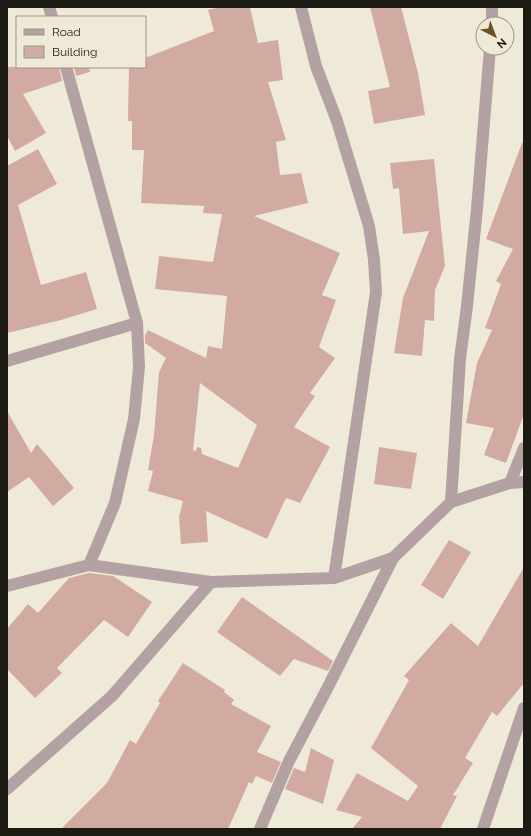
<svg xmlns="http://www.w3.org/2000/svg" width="531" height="836" font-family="Raleway,sans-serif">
	<rect width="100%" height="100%" fill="#efead8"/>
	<!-- building -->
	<g fill="#d1aba1" fill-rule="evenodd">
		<path d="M 221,7 L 250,7 L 258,43 L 278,40 L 283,80 L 268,82 L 286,140 L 276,142 L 280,175 L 301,173 L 308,203 L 254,216 L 340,253 L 322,295 L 336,300 L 319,347 L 335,358 L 310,393 L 315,396 L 294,427 L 330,447 L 300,503 L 286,498 L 267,539 L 206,511 L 208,542 L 181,544 L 179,517 L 183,501 L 148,491 L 153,471 L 148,470 L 154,435 L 159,372 L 166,358 L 145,343 L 145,335 L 148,330 L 206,358 L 208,346 L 222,349 L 227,296 L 155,289 L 159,256 L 213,262 L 222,214 L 203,213 L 204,206 L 141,203 L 144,150 L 132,150 L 132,121 L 128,121 L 129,67 L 145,67 L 145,58 L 214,31 L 208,10 ZM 200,383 L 257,425 L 238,468 L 202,454 L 201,448 L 197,447 L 196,451 L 193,450 Z"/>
		<path d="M 370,7 L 401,7 L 418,73 L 425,115 L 374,124 L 368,91 L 390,87 Z"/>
		<path d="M 7,67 L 59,67 L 62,81 L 23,94 L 46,133 L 15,151 L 7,136 Z"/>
		<path d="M 74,67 L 89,67 L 90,72 L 76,76 Z"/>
		<path d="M 522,143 L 524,143 L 524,414 L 506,463 L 484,455 L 494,428 L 466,423 L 477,363 L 492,330 L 485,328 L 501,284 L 496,281 L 513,249 L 486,239 Z"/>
		<path d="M 38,149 L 57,184 L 18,205 L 41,285 L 86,272 L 97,309 L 61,320 L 7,333 L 7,166 Z"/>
		<path d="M 434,159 L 445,266 L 435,290 L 434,321 L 425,320 L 422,356 L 394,353 L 403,298 L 429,231 L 403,234 L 399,188 L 393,189 L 390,163 Z"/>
		<path d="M 7,411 L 31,453 L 37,444 L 74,488 L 53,506 L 29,477 L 7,492 Z"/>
		<path d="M 379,447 L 417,453 L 411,489 L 374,484 Z"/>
		<path d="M 449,540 L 471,552 L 443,599 L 421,585 Z"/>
		<path d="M 524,567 L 524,683 L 497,716 L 492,712 L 465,758 L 473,763 L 453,795 L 457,796 L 440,829 L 352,829 L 362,817 L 336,810 L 357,773 L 408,801 L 418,786 L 371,748 L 409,680 L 404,676 L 451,623 L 478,646 Z"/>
		<path d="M 89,573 L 113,576 L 152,602 L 128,637 L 104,620 L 57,668 L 62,673 L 35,698 L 7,669 L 7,629 L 28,604 L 38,613 L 69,578 Z"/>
		<path d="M 242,597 L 333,661 L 328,671 L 294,659 L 280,676 L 217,632 Z"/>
		<path d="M 183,663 L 225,690 L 224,692 L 234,700 L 231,704 L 271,726 L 257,752 L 281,762 L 272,783 L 256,776 L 252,784 L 249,782 L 228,829 L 61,829 L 107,783 L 130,740 L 136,744 L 160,703 L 158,701 Z"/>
		<path d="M 311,748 L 334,760 L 323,804 L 285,789 L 294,768 L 305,772 Z"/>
	</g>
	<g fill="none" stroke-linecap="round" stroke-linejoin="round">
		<!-- minor -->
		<g stroke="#b3a1a3" stroke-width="12">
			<path d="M 49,7 L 52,17"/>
			<path d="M 301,7 L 316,66 L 337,121 L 369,226 L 374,260 L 376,292 L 334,578"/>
			<path d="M 492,24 L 492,7"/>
			<path d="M 66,67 L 137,323 L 139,367 L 134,419 L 115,503 L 89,565"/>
			<path d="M 7,361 L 137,323"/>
			<path d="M 510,483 L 524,448"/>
			<path d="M 451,502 L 460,359 L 467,306 L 477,209 L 490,48"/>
			<path d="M 7,586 L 89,565 L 211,582 L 334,578 L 393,558"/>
			<path d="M 7,789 L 112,696 L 211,582"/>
			<path d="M 260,829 L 289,761 L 328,687 L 393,558 L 451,502 L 510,483 L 524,482"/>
			<path d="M 483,829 L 524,708"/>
		</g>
	</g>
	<!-- border -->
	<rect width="531" height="836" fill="none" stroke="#1b1a13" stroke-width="16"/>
	<!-- legend -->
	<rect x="16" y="16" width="130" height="52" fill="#efead8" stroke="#9a9789"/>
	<rect x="24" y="29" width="20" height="6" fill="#b3a1a3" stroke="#9a9789"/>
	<text x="52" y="36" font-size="12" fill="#1b1a13">Road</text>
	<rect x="24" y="46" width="20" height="12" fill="#d1aba1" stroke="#9a9789"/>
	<text x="52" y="56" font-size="12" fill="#1b1a13">Building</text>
	<!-- north arrow -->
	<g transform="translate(495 36) rotate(138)"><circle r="19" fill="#efead8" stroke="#9a9789"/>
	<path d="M0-3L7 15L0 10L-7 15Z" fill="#6f4f25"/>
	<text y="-6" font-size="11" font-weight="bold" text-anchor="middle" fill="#1b1a13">N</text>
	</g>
</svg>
